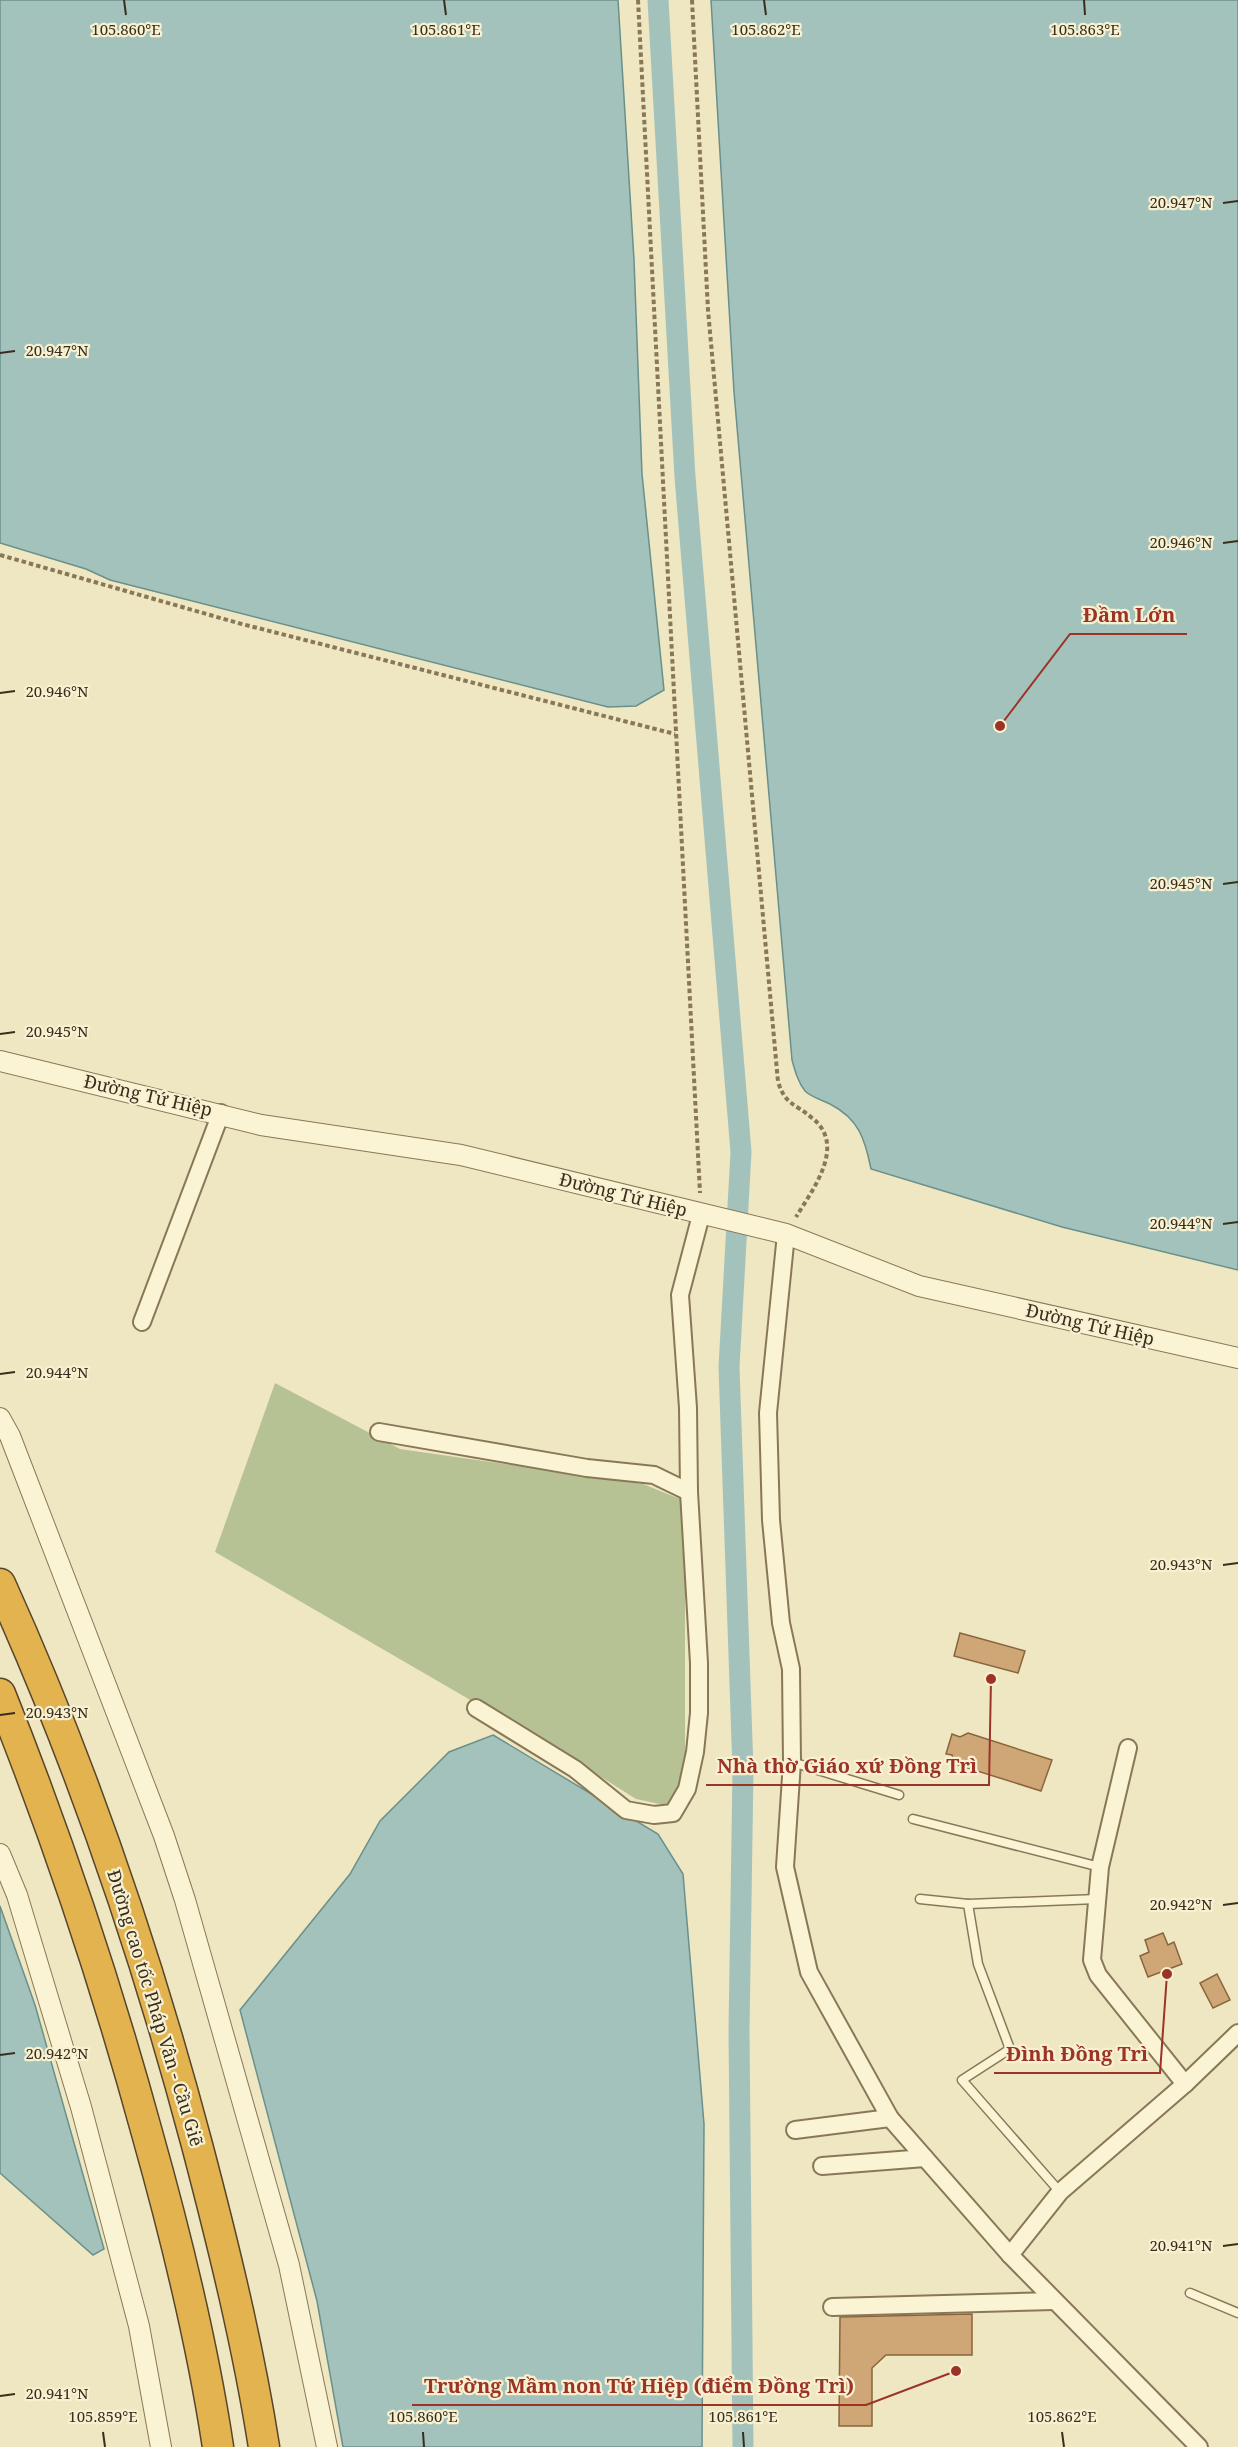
<svg xmlns="http://www.w3.org/2000/svg" width="1238" height="2447" font-family="'Noto Serif',serif">
	<rect width="100%" height="100%" fill="#efe7c1"/>
	<!-- cemetery -->
	<path fill="#b7c294" d="M 275,1383 L 400,1449 L 643,1484 L 685,1501 L 685,1772 L 669,1806 L 636,1799 L 579,1763 L 215,1552 Z"/>
	<!-- water -->
	<g fill="#a4c2bc" stroke="#6a908b" stroke-width="1.5">
		<path d="M 0,0 L 618,0 L 634,260 L 642,474 L 664,690 L 636,706 L 608,707 L 110,580 L 86,569 L 0,543 Z"/>
		<path d="M 711,0 L 1238,0 L 1238,1270 L 1062,1227 L 871,1169 C 865,1139 859,1119 830,1104 C 822,1100 811,1097 805,1091 C 798,1082 795,1071 792,1060 L 734,392 Z"/>
		<path d="M 493,1735 L 658,1834 L 683,1874 L 704,2124 L 702,2447 L 343,2447 L 317,2301 L 240,2010 L 350,1874 L 380,1821 L 449,1752 Z"/>
		<path d="M 0,1906 L 35,2005 L 104,2249 L 93,2255 L 0,2173 Z"/>
	</g>
	<g fill="none" stroke-linecap="round" stroke-linejoin="round">
		<!-- canal -->
		<path stroke="#a4c2bc" stroke-width="21" d="M 658,0 L 685,477 L 741,1152 L 729,1367 L 743,1770 L 739,2031 L 743,2447"/>
	</g>
	<!-- building -->
	<g fill="#cfa675" stroke="#89653d" stroke-width="1.5">
		<path d="M 960,1633 L 1025,1651 L 1018,1673 L 954,1656 Z"/>
		<path d="M 968,1733 L 1052,1760 L 1041,1791 L 955,1764 L 952,1755 L 946,1754 L 952,1734 L 960,1737 Z"/>
		<path d="M 1163,1933 L 1168,1945 L 1174,1942 L 1182,1964 L 1148,1977 L 1140,1956 L 1149,1952 L 1145,1940 Z"/>
		<path d="M 1217,1974 L 1230,2000 L 1213,2008 L 1200,1983 Z"/>
		<path d="M 972,2314 L 972,2355 L 886,2355 L 872,2368 L 872,2426 L 839,2426 L 840,2317 Z"/>
	</g>
	<g fill="none" stroke-linecap="round" stroke-linejoin="round">
		<!-- service casing -->
		<g stroke="#897858" stroke-width="11">
			<g id="service">
				<path d="M 792,1762 L 899,1795"/>
				<path d="M 913,1819 L 1100,1867"/>
				<path d="M 920,1899 L 968,1904 L 1097,1899"/>
				<path d="M 968,1904 L 978,1964 L 1010,2049 L 962,2080 L 1060,2192"/>
				<path d="M 1190,2293 L 1238,2313"/>
			</g>
		</g>
		<!-- minor casing -->
		<g stroke="#897858" stroke-width="20">
			<g id="minor">
				<path d="M 786,1234 L 768,1413 L 771,1520 L 781,1623 L 791,1669 L 792,1762 L 785,1867 L 809,1972 L 890,2118 L 1010,2255 L 1199,2447"/>
				<path d="M 142,1322 L 221,1113"/>
				<path d="M 379,1432 L 587,1468 L 654,1475 L 689,1492"/>
				<path d="M 476,1708 L 575,1769 L 626,1810 L 654,1815 L 673,1813 L 687,1789 L 695,1752 L 699,1713 L 699,1663 L 689,1492 L 688,1408 L 680,1295 L 701,1215"/>
				<path d="M 1128,1748 L 1100,1867 L 1092,1960 L 1098,1975 L 1185,2084"/>
				<path d="M 795,2130 L 890,2118"/>
				<path d="M 822,2166 L 925,2158"/>
				<path d="M 1010,2255 L 1060,2192 L 1185,2084 L 1238,2033"/>
				<path d="M 832,2307 L 1054,2301"/>
			</g>
		</g>
		<!-- tertiary casing -->
		<g stroke="#897858" stroke-width="22">
			<g id="tertiary">
				<path d="M 0,1061 L 261,1125 L 461,1155 L 786,1234 L 919,1286 L 1238,1358"/>
				<path d="M 0,1418 L 10,1436 L 164,1836 L 185,1900 L 289,2265 L 327,2447"/>
				<path d="M 0,1854 L 17,1895 L 81,2107 L 139,2326 L 161,2447"/>
			</g>
		</g>
		<!-- motorway casing -->
		<g stroke="#57452c" stroke-width="33">
			<g id="motorway">
				<path d="M 0,1584 C 82,1765 146,1953 197,2145 C 223,2244 248,2345 264,2447"/>
				<path d="M 0,1694 C 58,1839 106,1983 147,2133 C 176,2236 202,2341 218,2447"/>
			</g>
		</g>
		<!-- path -->
		<g stroke="#897858" stroke-width="4" stroke-dasharray="4.5 3" stroke-linecap="butt">
			<path d="M 638,0 L 700,1193"/>
			<path d="M 692,0 L 708,310 L 778,1082 C 786,1106 795,1103 812,1118 C 847,1145 813,1189 796,1217"/>
			<path d="M 0,555 L 238,623 L 675,734"/>
		</g>
		<!-- service -->
		<use href="#service" stroke="#faf3d4" stroke-width="8"/>
		<!-- minor -->
		<use href="#minor" stroke="#faf3d4" stroke-width="16"/>
		<!-- tertiary -->
		<use href="#tertiary" stroke="#faf3d4" stroke-width="20"/>
		<!-- motorway -->
		<use href="#motorway" stroke="#e2b34e" stroke-width="30"/>
	</g>
	<!-- ticks -->
	<path fill="none" stroke="#392e1d" stroke-width="2" d="M 124,0 L 126,15M 444,0 L 446,15M 764,0 L 766,15M 1084,0 L 1085,15M 1223,203 L 1238,201M 0,353 L 15,351M 1223,543 L 1238,541M 0,693 L 15,691M 1223,884 L 1238,882M 0,1034 L 15,1032M 1223,1224 L 1238,1222M 0,1374 L 15,1372M 1223,1565 L 1238,1563M 0,1715 L 15,1713M 1223,1905 L 1238,1903M 0,2055 L 15,2053M 1223,2246 L 1238,2244M 0,2396 L 15,2394M 103,2432 L 105,2447M 423,2432 L 424,2447M 743,2432 L 744,2447M 1062,2432 L 1064,2447"/>
	<g text-anchor="middle" stroke-width="4.5" stroke-linejoin="round" paint-order="stroke">
		<!-- street labels -->
		<g font-size="18" fill="#392e1d" stroke="#f7f0d1">
			<text transform="translate(148 1096) rotate(13)" y="6">Đường Tứ Hiệp</text>
			<text transform="translate(623 1195) rotate(14)" y="6">Đường Tứ Hiệp</text>
			<text transform="translate(1090 1325) rotate(13)" y="6">Đường Tứ Hiệp</text>
			<text transform="translate(155 2008) rotate(73)" y="6">Đường cao tốc Pháp Vân - Cầu Giẽ</text>
		</g>
	</g>
	<g font-size="15" text-anchor="middle" fill="#392e1d" stroke="#f7f0d1" stroke-width="4.5" stroke-linejoin="round" paint-order="stroke">
		<text x="126" y="35">105.860°E</text>
		<text x="446" y="35">105.861°E</text>
		<text x="766" y="35">105.862°E</text>
		<text x="1085" y="35">105.863°E</text>
		<text x="1181" y="208">20.947°N</text>
		<text x="57" y="356">20.947°N</text>
		<text x="1181" y="548">20.946°N</text>
		<text x="57" y="697">20.946°N</text>
		<text x="1181" y="889">20.945°N</text>
		<text x="57" y="1037">20.945°N</text>
		<text x="1181" y="1229">20.944°N</text>
		<text x="57" y="1378">20.944°N</text>
		<text x="1181" y="1570">20.943°N</text>
		<text x="57" y="1718">20.943°N</text>
		<text x="1181" y="1910">20.942°N</text>
		<text x="57" y="2059">20.942°N</text>
		<text x="1181" y="2251">20.941°N</text>
		<text x="57" y="2399">20.941°N</text>
		<text x="103" y="2422">105.859°E</text>
		<text x="423" y="2422">105.860°E</text>
		<text x="743" y="2422">105.861°E</text>
		<text x="1062" y="2422">105.862°E</text>
	</g>
	<!-- callouts -->
	<path fill="none" stroke="#9b3326" stroke-width="2" d="M1000 726L1070 634H1187M991 1679L989 1785H706M1167 1974L1160 2073H994M956 2371L866 2405H412"/>
	<g fill="#9b3326" stroke="#f7f0d1" stroke-width="2">
		<circle cx="1000" cy="726" r="6"/>
		<circle cx="991" cy="1679" r="6"/>
		<circle cx="1167" cy="1974" r="6"/>
		<circle cx="956" cy="2371" r="6"/>
	</g>
	<g font-size="20" text-anchor="middle" font-weight="bold" fill="#9b3326" stroke="#f7f0d1" stroke-width="4.5" stroke-linejoin="round" paint-order="stroke">
		<text x="1129" y="622">Đầm Lớn</text>
		<text x="847" y="1773">Nhà thờ Giáo xứ Đồng Trì</text>
		<text x="1077" y="2061">Đình Đồng Trì</text>
		<text x="639" y="2393">Trường Mầm non Tứ Hiệp (điểm Đồng Trì)</text>
	</g>
</svg>
